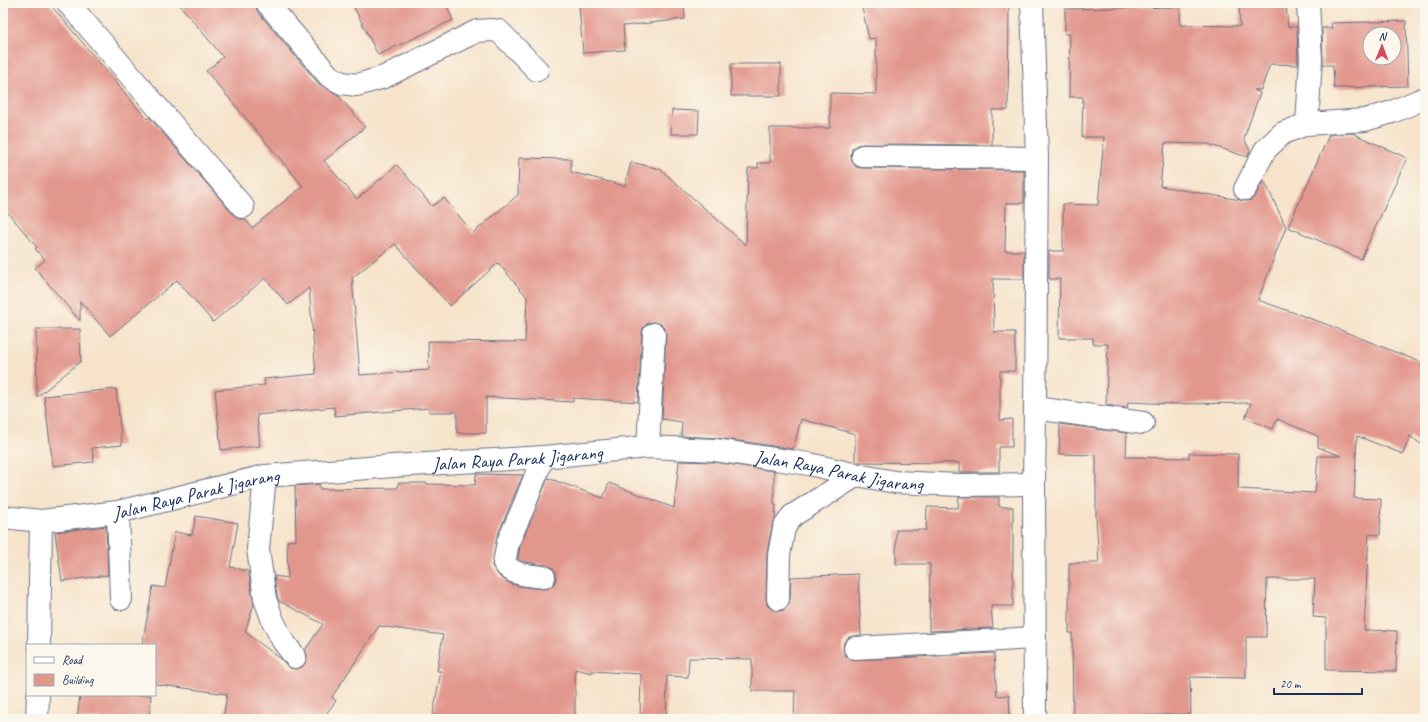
<svg xmlns="http://www.w3.org/2000/svg" width="1428" height="722" font-family="Caveat,sans-serif">
	<rect width="100%" height="100%" fill="#fbf7ec"/>
	<filter id="ink" filterUnits="userSpaceOnUse"><feTurbulence type="fractalNoise" baseFrequency=".025" numOctaves="2"/><feDisplacementMap in="SourceGraphic" scale="8" xChannelSelector="R" yChannelSelector="G"/><feConvolveMatrix kernelMatrix="1 2 1 2 8 2 1 2 1" color-interpolation-filters="sRGB"/></filter>
	<filter id="wash" filterUnits="userSpaceOnUse"><feTurbulence type="fractalNoise" baseFrequency=".012" numOctaves="4" result="noise"/><feDisplacementMap in="SourceGraphic" scale="16" xChannelSelector="R" yChannelSelector="G"/><feGaussianBlur stdDeviation="0.9" result="paint"/><feColorMatrix in="noise" values="0 0 0 0 0 0 0 0 0 0 0 0 0 0 0 0 0 1.4 0 .05"/><feComposite in="paint" operator="in"/></filter>
	<g filter="url(#wash)">
		<rect width="100%" height="100%" fill="#f6e3ca"/>
		<g id="blocks">
			<!-- building -->
			<g fill="#e2978d" fill-rule="evenodd">
				<path d="M 3,3 L 49,3 L 147,119 L 149,117 L 234,215 L 238,219 L 245,219 L 252,228 L 303,186 L 206,71 L 223,57 L 178,3 L 255,3 L 257,11 L 319,84 L 337,94 L 365,127 L 324,161 L 357,199 L 397,165 L 432,206 L 444,198 L 473,233 L 518,195 L 519,158 L 571,159 L 571,172 L 625,186 L 631,162 L 660,169 L 746,245 L 748,168 L 758,168 L 758,163 L 770,163 L 770,128 L 830,128 L 830,93 L 876,94 L 876,38 L 869,39 L 861,3 L 1009,3 L 1008,110 L 992,110 L 992,145 L 863,144 L 857,145 L 852,149 L 851,156 L 852,162 L 856,167 L 863,168 L 1024,170 L 1024,203 L 1006,203 L 1005,251 L 1024,251 L 1024,279 L 993,279 L 994,332 L 1015,332 L 1015,371 L 1000,371 L 1000,420 L 1012,419 L 1012,447 L 999,447 L 999,472 L 959,472 L 959,463 L 855,462 L 855,434 L 801,419 L 793,449 L 717,438 L 681,436 L 682,422 L 662,419 L 666,334 L 665,328 L 661,324 L 654,322 L 648,323 L 643,328 L 642,333 L 638,402 L 573,398 L 573,402 L 486,397 L 486,433 L 457,433 L 457,412 L 429,412 L 429,408 L 335,416 L 334,407 L 257,415 L 260,446 L 221,450 L 215,390 L 265,385 L 264,379 L 316,374 L 309,288 L 288,305 L 265,278 L 213,322 L 177,280 L 110,336 L 80,301 L 80,321 L 35,268 L 45,260 L 35,249 L 37,247 L 3,207 ZM 395,244 L 450,306 L 498,263 L 527,297 L 525,342 L 428,341 L 429,370 L 360,375 L 352,278 Z"/>
				<path d="M 352,3 L 445,3 L 453,20 L 378,55 Z"/>
				<path d="M 616,3 L 684,3 L 685,19 L 623,26 L 625,50 L 583,53 L 579,6 Z"/>
				<path d="M 1239,3 L 1286,3 L 1288,27 L 1297,27 L 1298,65 L 1270,64 L 1261,90 L 1254,90 L 1260,93 L 1244,138 L 1250,151 L 1247,157 L 1208,144 L 1165,143 L 1160,186 L 1246,201 L 1251,200 L 1256,195 L 1264,180 L 1286,227 L 1258,300 L 1323,323 L 1425,364 L 1425,447 L 1410,436 L 1403,454 L 1357,436 L 1354,498 L 1381,499 L 1380,535 L 1369,534 L 1364,630 L 1397,631 L 1396,671 L 1326,670 L 1326,618 L 1313,617 L 1315,579 L 1267,579 L 1266,637 L 1246,637 L 1246,678 L 1190,677 L 1191,714 L 1118,717 L 1118,719 L 1073,719 L 1072,633 L 1069,633 L 1069,563 L 1099,563 L 1096,517 L 1096,455 L 1059,454 L 1060,424 L 1127,433 L 1126,457 L 1189,458 L 1189,453 L 1238,454 L 1238,489 L 1315,493 L 1318,456 L 1341,456 L 1318,447 L 1318,436 L 1277,419 L 1273,429 L 1245,418 L 1251,403 L 1173,404 L 1128,402 L 1127,408 L 1106,405 L 1108,344 L 1093,344 L 1093,338 L 1059,338 L 1060,279 L 1049,279 L 1049,251 L 1063,251 L 1063,204 L 1098,205 L 1104,137 L 1082,137 L 1083,97 L 1069,97 L 1070,34 L 1065,34 L 1065,9 L 1180,7 L 1180,25 L 1240,26 Z"/>
				<path d="M 1406,21 L 1408,86 L 1334,88 L 1333,65 L 1323,65 L 1322,28 L 1332,28 L 1331,23 ZM 1370,34 L 1394,34 L 1394,58 L 1370,58 Z"/>
				<rect x="731" y="64" width="50" height="32"/>
				<path d="M 672,110 L 699,111 L 698,134 L 671,134 Z"/>
				<path d="M 1352,133 L 1407,158 L 1361,259 L 1288,227 L 1329,135 Z"/>
				<path d="M 36,329 L 80,329 L 81,361 L 37,397 Z"/>
				<path d="M 116,389 L 122,445 L 92,448 L 94,462 L 53,466 L 44,396 Z"/>
				<path d="M 679,461 L 714,462 L 774,471 L 774,505 L 776,505 L 775,519 L 772,526 L 767,553 L 766,599 L 767,605 L 771,609 L 778,611 L 784,610 L 788,606 L 790,599 L 791,577 L 858,574 L 861,635 L 849,637 L 844,642 L 843,649 L 845,655 L 850,659 L 856,660 L 994,653 L 997,696 L 1009,695 L 1010,719 L 794,719 L 795,691 L 752,691 L 752,659 L 689,658 L 688,677 L 667,676 L 666,719 L 640,719 L 641,674 L 592,671 L 592,673 L 575,669 L 575,719 L 432,719 L 441,671 L 437,671 L 443,635 L 379,626 L 332,697 L 336,701 L 322,719 L 223,719 L 227,694 L 155,684 L 155,645 L 142,645 L 153,586 L 165,588 L 175,532 L 192,535 L 196,516 L 238,523 L 230,567 L 248,571 L 254,604 L 245,632 L 281,659 L 290,668 L 296,669 L 302,667 L 306,662 L 307,656 L 305,650 L 323,624 L 279,601 L 277,596 L 274,576 L 288,578 L 287,541 L 296,540 L 295,486 L 319,484 L 320,489 L 398,488 L 398,483 L 427,483 L 427,484 L 475,485 L 476,474 L 523,475 L 497,537 L 492,566 L 500,577 L 511,584 L 525,587 L 543,589 L 549,588 L 554,584 L 556,579 L 556,572 L 552,567 L 545,565 L 525,562 L 518,559 L 520,546 L 548,478 L 603,498 L 609,483 L 674,508 Z"/>
				<path d="M 959,497 L 999,497 L 999,507 L 1013,507 L 1013,606 L 991,606 L 993,628 L 929,631 L 930,564 L 896,564 L 896,530 L 926,530 L 927,507 L 958,508 Z"/>
				<path d="M 106,526 L 108,575 L 62,581 L 55,532 Z"/>
				<path d="M 80,695 L 151,695 L 149,719 L 77,719 Z"/>
			</g>
		</g>
	</g>
	<g filter="url(#ink)">
		<use href="#blocks" fill-opacity="0" stroke="#686e84" stroke-width="1"/>
		<g fill="none" stroke-linecap="round" stroke-linejoin="round">
			<!-- minor casing -->
			<g stroke="#686e84" stroke-width="24">
				<g id="minor">
					<path d="M 68,3 L 243,207"/>
					<path d="M 267,3 L 329,76 L 342,83 L 357,85 L 384,77 L 477,31 L 491,30 L 499,31 L 537,70"/>
					<path d="M 1032,3 L 1037,158 L 1035,408 L 1034,484 L 1035,719"/>
					<path d="M 1307,124 L 1311,59 L 1308,3"/>
					<path d="M 863,156 L 1037,158"/>
					<path d="M 1245,189 L 1265,150 L 1283,133 L 1307,124 L 1365,120 L 1392,112 L 1425,98"/>
					<path d="M 1035,408 L 1143,423"/>
					<path d="M 648,447 L 654,334"/>
					<path d="M 543,457 L 524,506 L 508,542 L 504,563 C 513,576 529,575 544,577"/>
					<path d="M 265,476 L 258,549 L 265,599 L 273,621 L 283,641 L 295,657"/>
					<path d="M 118,512 L 121,599"/>
					<path id="s1" d="M 3,517 L 41,521 L 118,512 L 265,476 L 393,466 L 543,457 L 648,447 L 715,450 L 809,464 L 857,475 L 895,482 L 960,485 L 1034,484"/>
					<path d="M 778,599 L 779,555 L 784,528 L 792,516 L 857,475"/>
					<path d="M 39,645 L 41,521"/>
					<path d="M 855,648 L 1035,638"/>
					<path d="M 37,719 L 38,695"/>
				</g>
			</g>
			<!-- minor -->
			<use href="#minor" stroke="#fff" stroke-width="22"/>
		</g>
	</g>
	<g text-anchor="middle" stroke-width="3.5" stroke-linejoin="round" paint-order="stroke">
		<!-- street labels -->
		<g font-size="19" fill="#1b2f5e" stroke="#fbf7ec">
			<text dy="7" stroke="none"><textPath href="#s1" startOffset="520">Jalan Raya Parak Jigarang</textPath></text>
			<text dy="7" stroke="none"><textPath href="#s1" startOffset="844">Jalan Raya Parak Jigarang</textPath></text>
			<text dy="7" stroke="none"><textPath href="#s1" startOffset="196">Jalan Raya Parak Jigarang</textPath></text>
		</g>
	</g>
	<!-- margin -->
	<rect width="1428" height="722" fill="none" stroke="#fbf7ec" stroke-width="16"/>
	<!-- legend -->
	<rect x="26" y="644" width="130" height="52" fill="#fbf7ec" stroke="#a1a7b3"/>
	<rect x="34" y="657" width="20" height="6" fill="#ffffff" stroke="#a1a7b3"/>
	<text x="62" y="664" font-size="12" fill="#1b2f5e">Road</text>
	<rect x="34" y="674" width="20" height="12" fill="#e2978d" stroke="#a1a7b3"/>
	<text x="62" y="684" font-size="12" fill="#1b2f5e">Building</text>
	<!-- north arrow -->
	<g transform="translate(1382 46) rotate(1)"><circle r="19" fill="#fbf7ec" stroke="#a1a7b3"/>
	<path d="M0-3L7 15L0 10L-7 15Z" fill="#d1495b"/>
	<text y="-6" font-size="11" font-weight="bold" text-anchor="middle" fill="#1b2f5e">N</text>
	</g>
	<!-- scale -->
	<path d="M1274 688v6h88v-6" fill="none" stroke="#1b2f5e" stroke-width="2"/>
	<text x="1280" y="688" font-size="12" fill="#1b2f5e" stroke="#fbf7ec" stroke-width="3" paint-order="stroke">20 m</text>
</svg>
